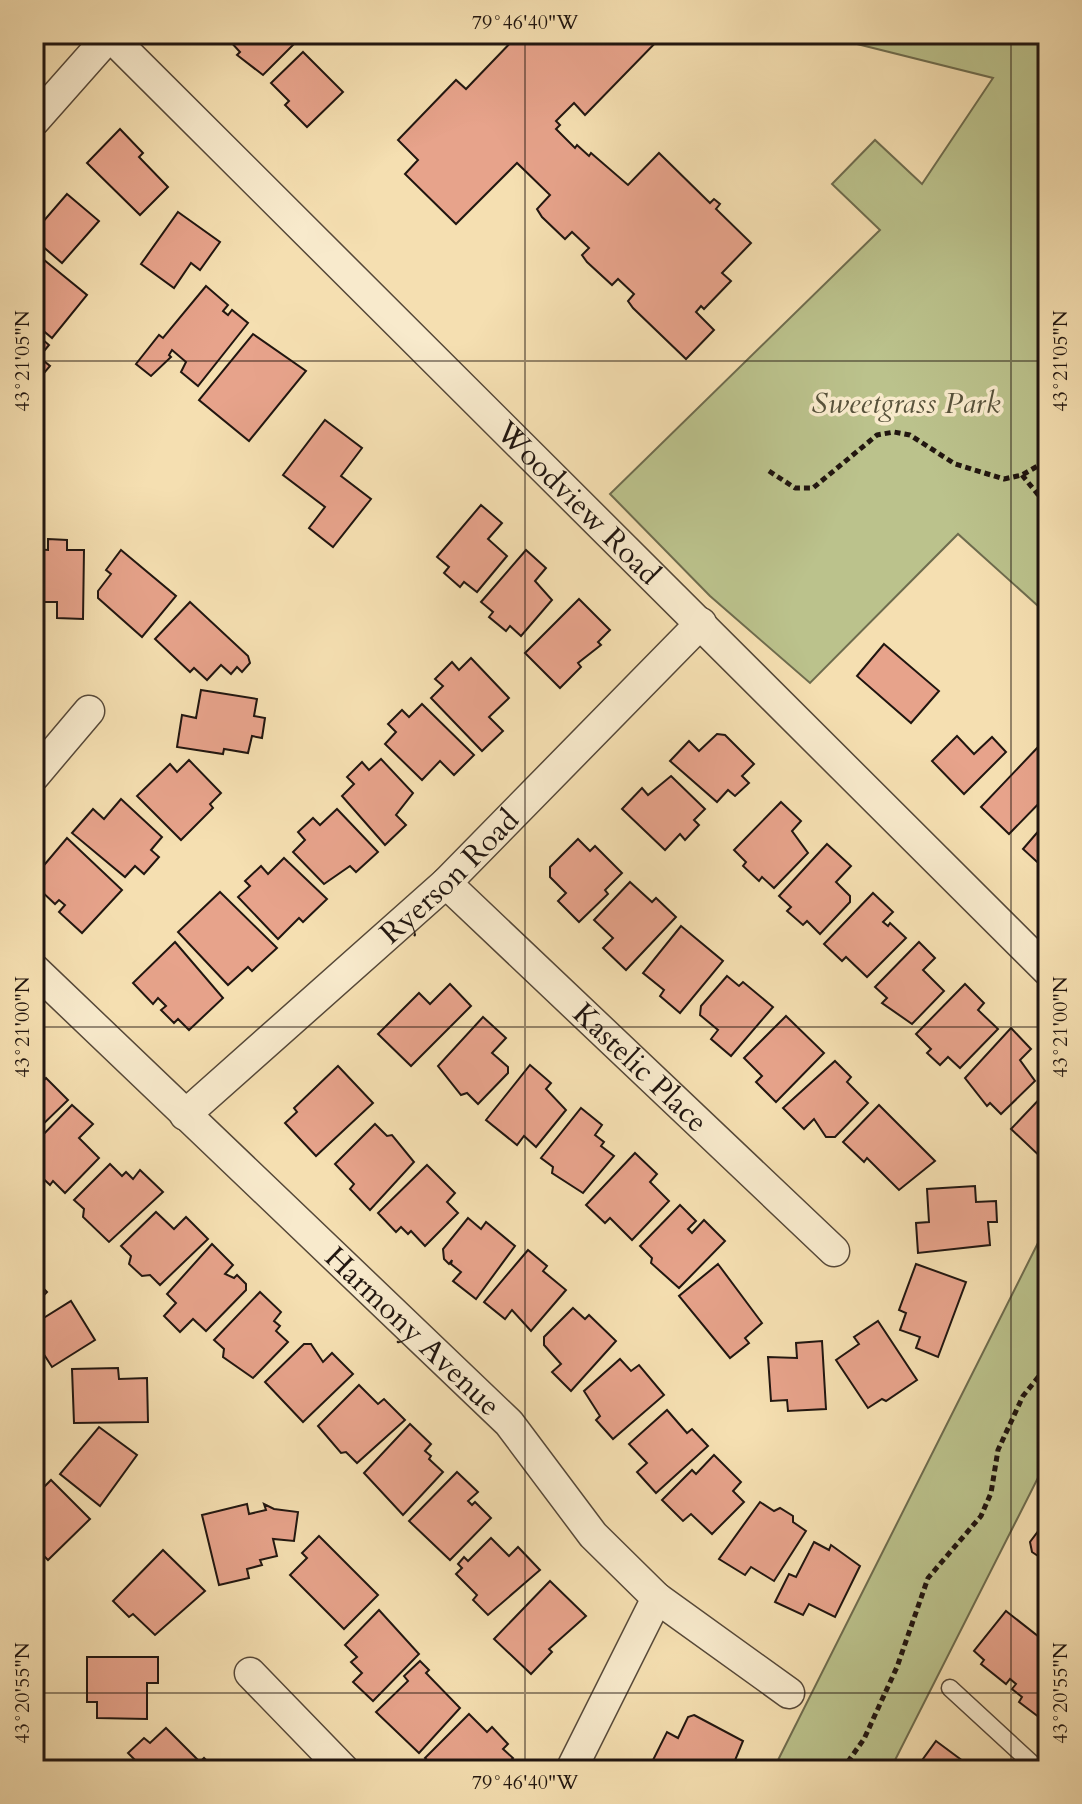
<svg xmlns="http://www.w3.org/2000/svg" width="1082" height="1804" font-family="Cardo,serif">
	<rect width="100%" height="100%" fill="#f5dfb1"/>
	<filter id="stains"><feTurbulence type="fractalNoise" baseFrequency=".0025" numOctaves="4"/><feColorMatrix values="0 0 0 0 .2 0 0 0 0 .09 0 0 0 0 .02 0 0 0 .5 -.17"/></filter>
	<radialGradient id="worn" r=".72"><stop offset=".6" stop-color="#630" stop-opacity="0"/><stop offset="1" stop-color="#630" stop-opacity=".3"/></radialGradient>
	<!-- green -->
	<g fill="#bbc28c" stroke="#6e6c4e" stroke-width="2">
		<path d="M 817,34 L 1048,34 L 1048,615 L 958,534 L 810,683 L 710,596 L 610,494 L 880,230 L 832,184 L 875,140 L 922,184 L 993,78 Z"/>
		<path d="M 1048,1223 L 1048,1458 L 890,1770 L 773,1770 Z"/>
	</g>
	<!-- building -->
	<g fill="#e7a38b" stroke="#211610" stroke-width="2">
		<path d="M 228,34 L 298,34 L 301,37 L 263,75 L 237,55 L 240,52 L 229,40 L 232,37 Z"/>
		<path d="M 512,34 L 664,34 L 585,115 L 574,103 L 556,121 L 560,125 L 556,129 L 575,148 L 577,145 L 589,156 L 591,153 L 628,185 L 659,153 L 710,203 L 714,199 L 720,204 L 716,209 L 751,243 L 722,273 L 731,281 L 704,309 L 701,306 L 696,312 L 714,330 L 686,359 L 633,308 L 628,301 L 634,294 L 618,279 L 612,285 L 587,262 L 582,255 L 589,248 L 572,232 L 565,239 L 542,217 L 537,209 L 550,195 L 517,163 L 456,224 L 405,174 L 418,160 L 398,140 L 456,80 L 466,89 L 516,37 Z"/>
		<path d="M 303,52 L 343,92 L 307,127 L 285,105 L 289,101 L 271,83 Z"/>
		<path d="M 120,129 L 143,153 L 139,157 L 168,187 L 140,215 L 87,163 Z"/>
		<path d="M 67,194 L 99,221 L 62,263 L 34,239 L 34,232 Z"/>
		<path d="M 178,212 L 220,242 L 200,270 L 191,263 L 174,288 L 141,264 Z"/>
		<path d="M 38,255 L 87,295 L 52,338 L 34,323 L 34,260 Z"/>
		<path d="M 206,286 L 228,305 L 223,311 L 228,315 L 232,310 L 248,323 L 198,386 L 181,372 L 186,362 L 172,350 L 169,355 L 171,357 L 151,376 L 136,364 L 159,335 L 163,338 Z"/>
		<path d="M 34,332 L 49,345 L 39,357 L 50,366 L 34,385 Z"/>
		<path d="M 253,334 L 306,371 L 249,441 L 199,400 Z"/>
		<path d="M 325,420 L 362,448 L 341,476 L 371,499 L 333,547 L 309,528 L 325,507 L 283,475 Z"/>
		<path d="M 481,505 L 502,523 L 488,539 L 507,556 L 477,592 L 464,582 L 460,587 L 444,573 L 449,567 L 437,557 Z"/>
		<path d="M 48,539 L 67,540 L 67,550 L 84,550 L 83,619 L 57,618 L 57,602 L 34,602 L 34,549 L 48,550 Z"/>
		<path d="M 121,550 L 176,596 L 142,637 L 98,598 L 98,591 L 111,574 L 106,570 Z"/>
		<path d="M 526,550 L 546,568 L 535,581 L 552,600 L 521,636 L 510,626 L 506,631 L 489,617 L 493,612 L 481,602 Z"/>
		<path d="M 579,599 L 610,630 L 598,642 L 601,645 L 578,663 L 581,667 L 560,688 L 525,653 Z"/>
		<path d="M 190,602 L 248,656 L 250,663 L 242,672 L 237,667 L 231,674 L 221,665 L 207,680 L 194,668 L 190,672 L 155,639 Z"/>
		<path d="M 884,644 L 939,691 L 911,723 L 857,676 Z"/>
		<path d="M 471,658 L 509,698 L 489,717 L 503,731 L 482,751 L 431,698 L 443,686 L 435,679 L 452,662 L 459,670 Z"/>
		<path d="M 201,690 L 257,699 L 254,716 L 265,718 L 262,738 L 252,736 L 248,753 L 224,749 L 223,754 L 177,747 L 182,715 L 196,718 Z"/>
		<path d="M 422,704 L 474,755 L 454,775 L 440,761 L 422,780 L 385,744 L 396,732 L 388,724 L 402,710 L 409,717 Z"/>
		<path d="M 717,734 L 725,735 L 754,764 L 742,776 L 749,783 L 735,796 L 728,790 L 717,802 L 670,761 L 689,741 L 699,751 Z"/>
		<path d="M 957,736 L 974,754 L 992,737 L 1006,752 L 964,794 L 932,761 Z"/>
		<path d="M 1040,745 L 1048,752 L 1048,794 L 1009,834 L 981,807 Z"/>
		<path d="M 381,759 L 413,793 L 396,815 L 406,825 L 385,845 L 342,796 L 354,784 L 347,777 L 362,762 L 369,770 Z"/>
		<path d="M 189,760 L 221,793 L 210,804 L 213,808 L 181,840 L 137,796 L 170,764 L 177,772 Z"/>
		<path d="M 671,776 L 705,809 L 694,820 L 699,825 L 685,840 L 680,834 L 665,850 L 622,809 L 642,788 L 648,795 Z"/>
		<path d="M 121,799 L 162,837 L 151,850 L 159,857 L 144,874 L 135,866 L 125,877 L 72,833 L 93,809 L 104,819 Z"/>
		<path d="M 781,802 L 801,821 L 792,831 L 808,853 L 774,888 L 762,877 L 759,881 L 743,866 L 746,862 L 734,850 Z"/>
		<path d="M 337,809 L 378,852 L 356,872 L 350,866 L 324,884 L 293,852 L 305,840 L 298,832 L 313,818 L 320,825 Z"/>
		<path d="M 1048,820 L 1048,872 L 1023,849 Z"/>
		<path d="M 67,838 L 122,890 L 82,933 L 59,912 L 65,905 L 59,900 L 55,904 L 40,890 L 43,886 L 34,877 Z"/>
		<path d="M 578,839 L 590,851 L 595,846 L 622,873 L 605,890 L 608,894 L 579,922 L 558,901 L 566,893 L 550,877 L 550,867 Z"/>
		<path d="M 827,844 L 851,866 L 836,882 L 850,896 L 850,902 L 820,934 L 807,921 L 803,925 L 787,911 L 791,907 L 779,896 Z"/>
		<path d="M 284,858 L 327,899 L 303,922 L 299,918 L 278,939 L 238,897 L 250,886 L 245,881 L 261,866 L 268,874 Z"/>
		<path d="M 630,882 L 652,902 L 656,898 L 676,917 L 626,970 L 603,948 L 613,938 L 594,920 Z"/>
		<path d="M 220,892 L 277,948 L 252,971 L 248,967 L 228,985 L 178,932 Z"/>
		<path d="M 873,893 L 893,912 L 883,922 L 888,926 L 890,923 L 906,938 L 867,977 L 846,957 L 842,961 L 824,944 Z"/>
		<path d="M 681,926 L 723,961 L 680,1013 L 660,996 L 664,990 L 643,973 Z"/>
		<path d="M 175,942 L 223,998 L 189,1030 L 178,1019 L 174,1023 L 161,1010 L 166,1006 L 158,998 L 153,1004 L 133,983 Z"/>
		<path d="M 919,942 L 935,958 L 923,970 L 944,991 L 912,1024 L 882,1003 L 887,998 L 875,987 Z"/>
		<path d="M 727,976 L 739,986 L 743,982 L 773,1007 L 731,1056 L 711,1039 L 718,1030 L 700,1015 L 701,1006 Z"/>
		<path d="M 450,984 L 471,1006 L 411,1066 L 378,1034 L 419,993 L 430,1004 Z"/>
		<path d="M 965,984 L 984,1003 L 978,1010 L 998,1029 L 960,1068 L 948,1057 L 940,1065 L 927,1053 L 931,1049 L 916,1034 Z"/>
		<path d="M 786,1016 L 824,1053 L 776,1102 L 756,1082 L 762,1076 L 744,1058 Z"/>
		<path d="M 483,1017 L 506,1038 L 492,1053 L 508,1067 L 508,1073 L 478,1104 L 467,1093 L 461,1095 L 438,1066 Z"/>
		<path d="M 1011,1028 L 1031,1049 L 1020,1060 L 1035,1081 L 1001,1114 L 990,1103 L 987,1106 L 965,1078 Z"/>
		<path d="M 835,1061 L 851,1077 L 847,1082 L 868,1103 L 835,1137 L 826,1137 L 814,1119 L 804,1129 L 783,1108 Z"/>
		<path d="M 530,1065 L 551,1083 L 546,1089 L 566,1110 L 536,1147 L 524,1136 L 517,1145 L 486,1120 Z"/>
		<path d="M 338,1066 L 373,1103 L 316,1156 L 285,1123 L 297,1112 L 294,1108 Z"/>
		<path d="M 46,1078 L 68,1100 L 34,1133 L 34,1091 Z"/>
		<path d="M 1048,1090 L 1048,1164 L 1011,1129 Z"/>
		<path d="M 72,1105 L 93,1124 L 79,1138 L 99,1158 L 65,1193 L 53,1181 L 50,1185 L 34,1170 L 37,1165 L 34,1144 Z"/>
		<path d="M 879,1105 L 935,1161 L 899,1190 L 867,1158 L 864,1162 L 843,1142 Z"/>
		<path d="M 581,1108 L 602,1125 L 595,1135 L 604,1142 L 601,1146 L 614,1156 L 583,1193 L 552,1173 L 553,1167 L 541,1158 Z"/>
		<path d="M 375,1124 L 387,1136 L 392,1135 L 414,1162 L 370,1210 L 350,1189 L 354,1184 L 335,1164 Z"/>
		<path d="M 635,1153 L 657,1174 L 650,1182 L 669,1201 L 632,1240 L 610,1218 L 605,1223 L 586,1205 Z"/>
		<path d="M 110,1164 L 122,1176 L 126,1172 L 133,1179 L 140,1170 L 163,1192 L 109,1242 L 83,1217 L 84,1209 L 74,1200 Z"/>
		<path d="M 427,1165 L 455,1193 L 447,1202 L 458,1213 L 425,1246 L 411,1231 L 408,1234 L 401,1227 L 396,1232 L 378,1213 Z"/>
		<path d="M 975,1186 L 976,1202 L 996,1201 L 997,1222 L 988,1222 L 990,1245 L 918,1253 L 916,1223 L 929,1222 L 927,1189 Z"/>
		<path d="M 680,1205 L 696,1221 L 688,1229 L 692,1233 L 704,1220 L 725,1241 L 679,1288 L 651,1263 L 652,1258 L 640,1246 Z"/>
		<path d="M 156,1212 L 174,1229 L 186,1217 L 208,1239 L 160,1285 L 150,1275 L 142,1276 L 129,1264 L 131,1256 L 121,1246 Z"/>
		<path d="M 468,1218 L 481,1229 L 486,1222 L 515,1246 L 476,1299 L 453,1281 L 461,1272 L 451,1264 L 452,1260 L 449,1264 L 444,1259 L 443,1249 Z"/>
		<path d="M 212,1244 L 233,1265 L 225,1274 L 234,1278 L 237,1275 L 246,1284 L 246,1290 L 206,1331 L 193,1319 L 180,1332 L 164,1316 L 176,1303 L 167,1294 Z"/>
		<path d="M 528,1250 L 547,1266 L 543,1271 L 566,1290 L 531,1331 L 512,1310 L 505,1319 L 484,1302 Z"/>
		<path d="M 718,1264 L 762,1323 L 745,1338 L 749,1343 L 730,1358 L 679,1296 Z"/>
		<path d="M 916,1264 L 966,1282 L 938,1357 L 916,1348 L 920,1337 L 900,1330 L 906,1313 L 899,1310 Z"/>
		<path d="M 34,1279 L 47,1292 L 34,1305 Z"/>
		<path d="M 260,1292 L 281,1312 L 274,1321 L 280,1326 L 276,1331 L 288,1342 L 253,1378 L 223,1357 L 224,1349 L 214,1340 Z"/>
		<path d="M 71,1301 L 95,1340 L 52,1367 L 34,1339 L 34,1324 Z"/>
		<path d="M 573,1308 L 585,1319 L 589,1315 L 616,1341 L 571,1391 L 552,1372 L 561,1364 L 544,1345 L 544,1337 Z"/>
		<path d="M 878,1321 L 917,1380 L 886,1401 L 882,1399 L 868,1408 L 836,1360 L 859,1344 L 854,1337 Z"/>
		<path d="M 822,1341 L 826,1409 L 788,1411 L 787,1400 L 771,1401 L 768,1357 L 797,1358 L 796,1343 Z"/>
		<path d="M 304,1344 L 311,1344 L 323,1362 L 332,1353 L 353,1374 L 303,1422 L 265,1382 Z"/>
		<path d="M 620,1359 L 631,1371 L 639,1365 L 664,1395 L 613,1439 L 596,1420 L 600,1416 L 584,1391 Z"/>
		<path d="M 118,1368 L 119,1379 L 147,1378 L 148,1422 L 74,1423 L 72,1369 Z"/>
		<path d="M 359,1385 L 378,1404 L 384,1399 L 405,1420 L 357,1463 L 346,1452 L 341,1453 L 318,1426 Z"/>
		<path d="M 667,1410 L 687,1433 L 692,1429 L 708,1446 L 656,1493 L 637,1472 L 647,1463 L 629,1444 Z"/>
		<path d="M 410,1424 L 431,1444 L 425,1451 L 431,1456 L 429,1459 L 443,1472 L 403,1515 L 364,1473 Z"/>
		<path d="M 99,1427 L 137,1455 L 100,1506 L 60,1474 Z"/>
		<path d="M 714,1455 L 741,1482 L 733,1491 L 744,1502 L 712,1534 L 691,1514 L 683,1521 L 662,1500 L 692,1470 L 696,1474 Z"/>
		<path d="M 457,1472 L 478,1492 L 468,1501 L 472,1505 L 475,1502 L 491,1518 L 450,1560 L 409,1521 Z"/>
		<path d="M 51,1480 L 90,1519 L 48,1560 L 34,1546 L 34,1497 Z"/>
		<path d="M 760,1502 L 774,1511 L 780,1508 L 793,1516 L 793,1522 L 806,1531 L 774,1581 L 751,1567 L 745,1575 L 719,1559 Z"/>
		<path d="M 247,1504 L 249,1514 L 266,1510 L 264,1504 L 274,1509 L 298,1512 L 294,1541 L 273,1539 L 277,1556 L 260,1560 L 262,1565 L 247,1569 L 249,1578 L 219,1585 L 202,1515 Z"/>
		<path d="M 1048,1518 L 1048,1555 L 1038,1556 L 1032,1552 L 1030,1542 Z"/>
		<path d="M 319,1536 L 378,1595 L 344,1629 L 290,1575 L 307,1558 L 302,1553 Z"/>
		<path d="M 491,1538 L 509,1556 L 518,1547 L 540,1570 L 488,1615 L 473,1600 L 477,1595 L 456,1574 L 462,1568 L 458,1564 L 464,1557 L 468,1561 Z"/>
		<path d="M 814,1542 L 829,1550 L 831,1545 L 860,1566 L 835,1617 L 809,1604 L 803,1615 L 775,1602 L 789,1574 L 796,1577 Z"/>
		<path d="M 163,1550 L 205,1591 L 155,1635 L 133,1614 L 129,1617 L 113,1601 Z"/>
		<path d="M 550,1581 L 586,1616 L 549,1649 L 552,1652 L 531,1674 L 494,1639 Z"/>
		<path d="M 379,1610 L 419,1654 L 373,1701 L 353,1682 L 362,1673 L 351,1662 L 357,1657 L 345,1645 Z"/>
		<path d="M 1006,1611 L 1048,1644 L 1048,1717 L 1044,1721 L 1019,1702 L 1022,1697 L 1012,1689 L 1016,1684 L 1010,1679 L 1006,1684 L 981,1664 L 984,1660 L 974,1651 Z"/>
		<path d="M 87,1657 L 158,1657 L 158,1683 L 147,1683 L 147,1719 L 97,1718 L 97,1702 L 87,1702 Z"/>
		<path d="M 420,1661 L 429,1670 L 426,1673 L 460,1708 L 419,1753 L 376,1712 L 408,1681 L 404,1676 Z"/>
		<path d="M 469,1714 L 487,1732 L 492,1727 L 508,1744 L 503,1749 L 513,1758 L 502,1770 L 437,1770 L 425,1758 Z"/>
		<path d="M 694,1715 L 743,1741 L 731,1770 L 669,1770 L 652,1762 L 667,1732 L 678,1738 L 688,1717 Z"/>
		<path d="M 166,1728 L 200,1762 L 204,1758 L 216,1770 L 145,1770 L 128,1753 L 144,1738 L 150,1743 Z"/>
		<path d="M 936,1741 L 975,1770 L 915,1770 Z"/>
	</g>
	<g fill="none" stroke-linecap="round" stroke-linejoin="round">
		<!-- lane casing -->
		<g stroke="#564838" stroke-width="19">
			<path id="lane" d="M 950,1688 L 1039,1770"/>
		</g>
		<!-- street casing -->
		<g stroke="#564838" stroke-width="33">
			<g id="street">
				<path id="s1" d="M 108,34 L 1048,971"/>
				<path d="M 34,121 L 111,34"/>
				<path d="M 34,776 L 89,711"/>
				<path id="s2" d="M 446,883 L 834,1251"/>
				<path id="s3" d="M 34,969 L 509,1423 L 593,1535 L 657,1598 L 789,1693"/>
				<path id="s4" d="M 185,1115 L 446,883 L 701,623"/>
				<path d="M 250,1673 L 344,1770"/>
				<path d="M 571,1770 L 657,1598"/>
			</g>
		</g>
		<!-- path -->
		<g stroke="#211610" stroke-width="5" stroke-dasharray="6 4" stroke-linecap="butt">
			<path d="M 769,471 L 795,488 L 813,488 L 877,435 L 894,432 L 910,435 L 955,464 L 1004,479 L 1022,475 L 1048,460"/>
			<path d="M 1022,475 L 1040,497 L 1048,494"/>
			<path d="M 842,1770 L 864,1739 L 897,1667 L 928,1578 L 981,1516 L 991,1493 L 998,1450 L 1023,1396 L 1048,1365"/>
		</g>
		<!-- lane -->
		<use href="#lane" stroke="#f8eacc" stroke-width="16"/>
		<!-- street -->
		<use href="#street" stroke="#f8eacc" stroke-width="30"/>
	</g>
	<!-- ticks -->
	<path fill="none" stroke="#211610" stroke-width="2" stroke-opacity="0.45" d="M 39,34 L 39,1770M 525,34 L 525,1770M 1011,34 L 1011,1770M 34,361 L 1048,361M 34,1027 L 1048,1027M 34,1693 L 1048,1693"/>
	<g text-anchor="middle" stroke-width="7" stroke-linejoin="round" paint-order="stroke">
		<!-- park labels -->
		<g font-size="30" font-style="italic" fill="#57523b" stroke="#f8eacc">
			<text x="906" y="413">Sweetgrass Park</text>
		</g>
		<!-- street labels -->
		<g font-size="30" fill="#211610" stroke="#f8eacc">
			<text dy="10" stroke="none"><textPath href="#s1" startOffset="664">Woodview Road</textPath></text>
			<text dy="10" stroke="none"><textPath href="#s4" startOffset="356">Ryerson Road</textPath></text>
			<text dy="10" stroke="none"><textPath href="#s2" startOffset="268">Kastelic Place</textPath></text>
			<text dy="10" stroke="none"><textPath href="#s3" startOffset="524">Harmony Avenue</textPath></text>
		</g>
	</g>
	<!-- margin -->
	<rect width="1082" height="1804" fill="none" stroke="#f5dfb1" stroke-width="88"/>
	<rect x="44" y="44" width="994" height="1716" fill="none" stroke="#211610" stroke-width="3"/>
	<g font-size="20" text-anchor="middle" fill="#211610">
		<text x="525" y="29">79°46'40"W</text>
		<text transform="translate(22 361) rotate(-90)" y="7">43°21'05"N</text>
		<text transform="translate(1060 361) rotate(-90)" y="7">43°21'05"N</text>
		<text transform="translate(22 1027) rotate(-90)" y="7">43°21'00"N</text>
		<text transform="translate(1060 1027) rotate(-90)" y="7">43°21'00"N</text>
		<text transform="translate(22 1693) rotate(-90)" y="7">43°20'55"N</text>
		<text transform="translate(1060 1693) rotate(-90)" y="7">43°20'55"N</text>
		<text x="525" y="1789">79°46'40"W</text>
	</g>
	<rect width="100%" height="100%" filter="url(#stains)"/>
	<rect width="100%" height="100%" fill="url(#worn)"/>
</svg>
